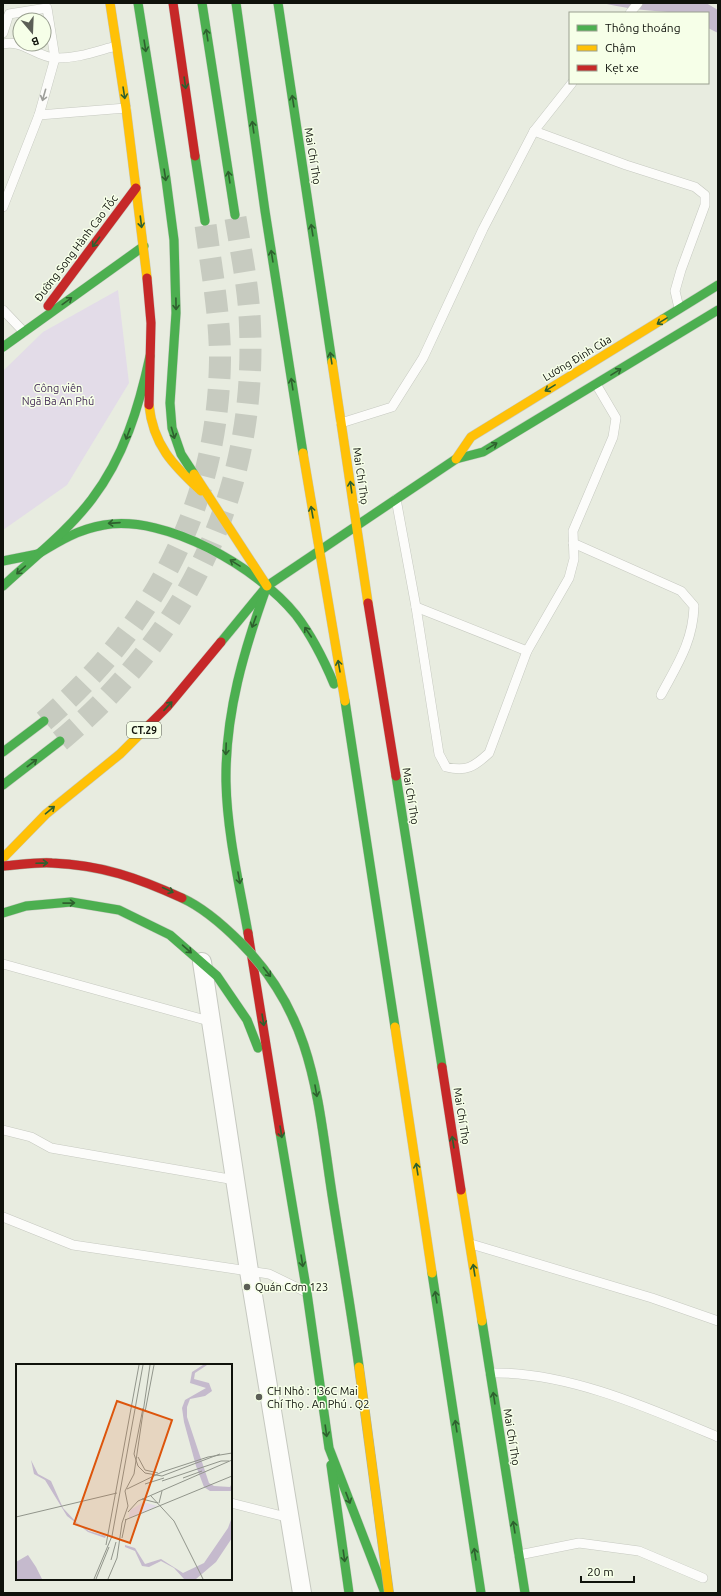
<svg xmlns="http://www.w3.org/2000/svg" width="721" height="1596" font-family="Ubuntu,sans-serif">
	<rect width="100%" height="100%" fill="#e8ece0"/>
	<!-- green -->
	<path fill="#e3dce8" d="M 118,290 L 129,383 L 67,485 L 3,530 L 3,371 L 43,332 Z"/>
	<!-- water -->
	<path fill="#c5bacd" d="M 602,3 L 706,3 L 718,10 L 718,33 L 708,28 L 708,13 C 672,13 637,11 602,3 Z"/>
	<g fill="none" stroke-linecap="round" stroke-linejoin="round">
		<!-- highway-tunnel -->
		<g stroke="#c7cbc0" stroke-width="22" stroke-dasharray="22 11" stroke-linecap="butt">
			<path d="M 44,721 C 154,626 218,506 220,360 C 220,313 211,267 205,221"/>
			<path d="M 60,741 C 187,635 257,493 250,326 C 249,289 241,252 235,215"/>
		</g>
		<!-- lane casing -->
		<g stroke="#c6c9c0" stroke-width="10">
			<g id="lane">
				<path d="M 630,13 L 638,3"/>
				<path d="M 3,33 L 9,14 L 47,8 L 55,58 L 39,115 L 3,207"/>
				<path d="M 3,44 C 21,39 37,57 55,58 C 76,59 97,51 116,46"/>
				<path d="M 39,115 L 126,108"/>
				<path d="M 534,131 L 626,165 L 695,187 L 705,195 L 705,205 L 681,270 L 675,291 L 679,308"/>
				<path d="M 3,310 L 24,332"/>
				<path d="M 341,423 L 392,407 L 423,358 L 483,229 L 534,131 L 572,83"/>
				<path d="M 396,499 L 416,607 L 527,651"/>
				<path d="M 573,543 L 681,591 L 694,606 C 693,642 677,665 661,695"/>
				<path d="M 416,607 L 439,754 L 446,767 C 466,772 474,767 489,753 L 527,651 L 569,578 L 574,559 L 573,531 L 613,437 L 616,418 L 596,384"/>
				<path d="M 3,964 L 209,1021"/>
				<path d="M 3,1130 L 31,1137 L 51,1148 L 235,1180"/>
				<path d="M 3,1217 L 73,1245 L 269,1274 L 306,1292"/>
				<path d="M 471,1244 L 652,1298 L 718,1321"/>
				<path d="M 490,1373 C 566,1371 649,1408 718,1437"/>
				<path d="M 231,1503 L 290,1518"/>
				<path d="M 519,1555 L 579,1543 L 639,1551 L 703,1578"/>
			</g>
		</g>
		<!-- street casing -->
		<g stroke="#c6c9c0" stroke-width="20">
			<path id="street" d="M 202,962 L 249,1271 L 302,1593"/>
		</g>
		<!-- fast casing -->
		<g stroke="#c6c9c0" stroke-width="10">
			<g id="fast">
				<path d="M 138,3 L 166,179 L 174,240 L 176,313 L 170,403 L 172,428 L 181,454 L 194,474"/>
				<path d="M 202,3 L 235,215"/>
				<path d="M 236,3 L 265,211 L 303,453"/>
				<path d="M 278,3 L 332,362"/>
				<path d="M 195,156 L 205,221"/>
				<path d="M 663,319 L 718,285"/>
				<path d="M 3,347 L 144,246"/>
				<path d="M 319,551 L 456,459 L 483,452 L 718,310"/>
				<path d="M 38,554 C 59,541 79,529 104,525 C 166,514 258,568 296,615 C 312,636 324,660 334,684"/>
				<path d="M 3,561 L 38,554"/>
				<path d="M 3,586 C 33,558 67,532 92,499 C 124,457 139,407 150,356"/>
				<path d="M 221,642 L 267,586 L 319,551"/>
				<path d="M 345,701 L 395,1027"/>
				<path d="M 3,752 L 44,721"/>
				<path d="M 396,776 L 442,1067"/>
				<path d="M 3,785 L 60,741"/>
				<path d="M 3,913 L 26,906 L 71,902 L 119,910 L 170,935 L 217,976 L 247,1020 L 258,1048"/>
				<path d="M 248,933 C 239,883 227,832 226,782 C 225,713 244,650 267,586"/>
				<path d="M 280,1132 L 307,1293 L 329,1448 L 385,1593"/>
				<path d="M 432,1273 L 481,1593"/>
				<path d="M 482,1321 L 525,1593"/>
				<path d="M 331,1465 L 349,1593"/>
			</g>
		</g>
		<!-- slow casing -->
		<g stroke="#c6c9c0" stroke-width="10">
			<g id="slow">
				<path d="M 110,3 L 126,108 L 147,278"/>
				<path d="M 332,362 L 368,603"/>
				<path d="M 149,405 C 153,445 173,465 201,491"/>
				<path d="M 303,453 L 345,701"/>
				<path d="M 456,459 L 471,437 L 663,319"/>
				<path d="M 194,474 L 267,586"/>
				<path d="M 3,858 L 46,814 L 120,754 L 150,724"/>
				<path d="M 395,1027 L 432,1273"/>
				<path d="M 461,1190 L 482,1321"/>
			</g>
		</g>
		<!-- jam casing -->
		<g stroke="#c6c9c0" stroke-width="10">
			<g id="jam">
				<path d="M 173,3 L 195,156"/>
				<path d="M 147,278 L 151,323 L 149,405"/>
				<path d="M 48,306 L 136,188"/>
				<path d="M 368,603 L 396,776"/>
				<path d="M 150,724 L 167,707 L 221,642"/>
				<path d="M 248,933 L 280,1132"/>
				<path d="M 442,1067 L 461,1190"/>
			</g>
		</g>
		<!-- lane -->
		<use href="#lane" stroke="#fcfcfa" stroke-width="9"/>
		<!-- street -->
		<use href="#street" stroke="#fcfcfa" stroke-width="18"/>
		<!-- fast -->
		<use href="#fast" stroke="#4caf50" stroke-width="9"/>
		<!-- slow -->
		<use href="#slow" stroke="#ffc107" stroke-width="9"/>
		<!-- jam -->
		<use href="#jam" stroke="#c62828" stroke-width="9"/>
		<!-- fast-bridge casing -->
		<g stroke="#abb19f" stroke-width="10" stroke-linecap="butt">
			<path id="fast-bridge" d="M 182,898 C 204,908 224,926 240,942 C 314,1016 317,1096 332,1194 C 341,1252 351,1309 359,1367"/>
		</g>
		<!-- slow-bridge casing -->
		<g stroke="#abb19f" stroke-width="10" stroke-linecap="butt">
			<path id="slow-bridge" d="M 359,1367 L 389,1593"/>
		</g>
		<!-- jam-bridge casing -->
		<g stroke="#abb19f" stroke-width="10" stroke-linecap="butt">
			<path id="jam-bridge" d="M 3,866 C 19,865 36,862 52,863 C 102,865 138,878 182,898"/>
		</g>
		<!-- fast-bridge -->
		<use href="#fast-bridge" stroke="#4caf50" stroke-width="9"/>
		<!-- slow-bridge -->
		<use href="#slow-bridge" stroke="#ffc107" stroke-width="9"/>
		<!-- jam-bridge -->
		<use href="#jam-bridge" stroke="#c62828" stroke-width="9"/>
	</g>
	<!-- one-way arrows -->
	<defs><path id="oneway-shaft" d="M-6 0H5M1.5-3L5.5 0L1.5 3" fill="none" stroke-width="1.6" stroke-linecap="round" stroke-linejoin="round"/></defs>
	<g stroke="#2e602e">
		<use href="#oneway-shaft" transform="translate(207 35) rotate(-99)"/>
		<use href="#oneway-shaft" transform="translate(145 46) rotate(81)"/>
		<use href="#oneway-shaft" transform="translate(185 83) rotate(82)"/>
		<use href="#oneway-shaft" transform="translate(124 93) rotate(81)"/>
		<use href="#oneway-shaft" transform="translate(293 101) rotate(-99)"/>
		<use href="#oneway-shaft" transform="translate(253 127) rotate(-98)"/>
		<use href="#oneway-shaft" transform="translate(165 175) rotate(81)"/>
		<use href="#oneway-shaft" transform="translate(229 177) rotate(-99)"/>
		<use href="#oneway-shaft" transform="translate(141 222) rotate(83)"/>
		<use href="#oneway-shaft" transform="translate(312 230) rotate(-99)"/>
		<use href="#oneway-shaft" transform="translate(96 242) rotate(127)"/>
		<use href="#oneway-shaft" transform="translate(272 256) rotate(-99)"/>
		<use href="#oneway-shaft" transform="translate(67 301) rotate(-36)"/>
		<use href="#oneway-shaft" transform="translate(176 304) rotate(89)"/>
		<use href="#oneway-shaft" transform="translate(662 321) rotate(148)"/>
		<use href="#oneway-shaft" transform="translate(331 358) rotate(-99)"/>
		<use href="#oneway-shaft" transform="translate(616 372) rotate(-32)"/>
		<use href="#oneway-shaft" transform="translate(292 384) rotate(-99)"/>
		<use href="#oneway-shaft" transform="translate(550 388) rotate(149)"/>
		<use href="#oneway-shaft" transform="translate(173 433) rotate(74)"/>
		<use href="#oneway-shaft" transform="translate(128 434) rotate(111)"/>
		<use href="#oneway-shaft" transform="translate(492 446) rotate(-31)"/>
		<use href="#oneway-shaft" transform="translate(351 487) rotate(-98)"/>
		<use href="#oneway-shaft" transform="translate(312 512) rotate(-100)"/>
		<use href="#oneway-shaft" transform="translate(114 523) rotate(176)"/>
		<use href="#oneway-shaft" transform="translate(235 563) rotate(-148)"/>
		<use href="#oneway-shaft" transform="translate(21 570) rotate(138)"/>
		<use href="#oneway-shaft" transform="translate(254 622) rotate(110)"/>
		<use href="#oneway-shaft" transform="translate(308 632) rotate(-124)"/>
		<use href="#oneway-shaft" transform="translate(339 666) rotate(-100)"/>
		<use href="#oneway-shaft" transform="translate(168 706) rotate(-47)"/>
		<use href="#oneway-shaft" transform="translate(226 749) rotate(92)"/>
		<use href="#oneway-shaft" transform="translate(32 763) rotate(-37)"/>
		<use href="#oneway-shaft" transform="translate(50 810) rotate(-40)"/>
		<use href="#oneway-shaft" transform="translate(42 863) rotate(-2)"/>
		<use href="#oneway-shaft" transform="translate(239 878) rotate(80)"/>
		<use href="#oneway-shaft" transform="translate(168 890) rotate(25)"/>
		<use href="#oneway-shaft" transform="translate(69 903) rotate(-1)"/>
		<use href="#oneway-shaft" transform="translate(187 949) rotate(41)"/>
		<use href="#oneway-shaft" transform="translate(267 972) rotate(52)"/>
		<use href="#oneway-shaft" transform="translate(263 1020) rotate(81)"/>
		<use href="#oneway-shaft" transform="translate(316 1091) rotate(80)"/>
		<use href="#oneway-shaft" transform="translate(281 1132) rotate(81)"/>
		<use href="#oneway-shaft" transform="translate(453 1142) rotate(-99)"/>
		<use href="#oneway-shaft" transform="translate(417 1169) rotate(-99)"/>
		<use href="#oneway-shaft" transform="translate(302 1261) rotate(81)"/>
		<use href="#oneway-shaft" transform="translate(474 1270) rotate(-99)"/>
		<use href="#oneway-shaft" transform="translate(436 1297) rotate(-99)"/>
		<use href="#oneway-shaft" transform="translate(494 1398) rotate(-99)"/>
		<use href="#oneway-shaft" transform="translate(456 1426) rotate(-99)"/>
		<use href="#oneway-shaft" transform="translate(326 1431) rotate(82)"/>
		<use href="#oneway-shaft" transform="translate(348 1498) rotate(69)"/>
		<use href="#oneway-shaft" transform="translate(514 1527) rotate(-99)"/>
		<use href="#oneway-shaft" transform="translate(475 1554) rotate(-99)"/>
		<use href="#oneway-shaft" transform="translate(344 1556) rotate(82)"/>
	</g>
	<use stroke="#9d9e9a" href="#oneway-shaft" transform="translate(44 95) rotate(106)"/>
	<!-- markers -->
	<g fill="#5b5e56" stroke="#f6ffe8" stroke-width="1.5">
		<circle cx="247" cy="1287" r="4"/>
		<circle cx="259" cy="1397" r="4"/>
	</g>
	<g text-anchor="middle" stroke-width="3" stroke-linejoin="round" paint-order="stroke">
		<!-- shield labels -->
		<rect fill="#f6ffe8" stroke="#54594d" stroke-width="1" x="127" y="722" width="34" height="16" rx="3"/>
		<g font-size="10" font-weight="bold" fill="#0f120b">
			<text x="144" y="734">CT.29</text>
		</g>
		<!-- street labels -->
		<g font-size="11" fill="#0f120b" stroke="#f6ffe8">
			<text transform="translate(313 156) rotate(81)" y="4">Mai Chí Thọ</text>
			<text transform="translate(76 248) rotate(-53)" y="4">Đường Song Hành Cao Tốc</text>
			<text transform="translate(577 358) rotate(-31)" y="4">Lương Định Của</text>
			<text transform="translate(361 476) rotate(82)" y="4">Mai Chí Thọ</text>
			<text transform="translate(411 796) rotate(81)" y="4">Mai Chí Thọ</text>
			<text transform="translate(462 1116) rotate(81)" y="4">Mai Chí Thọ</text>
			<text transform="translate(512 1437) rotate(81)" y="4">Mai Chí Thọ</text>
		</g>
		<!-- park labels -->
		<g font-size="11" fill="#462d59" stroke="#f6ffe8">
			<text x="58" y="392">Công viên<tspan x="58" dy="13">Ngã Ba An Phú</tspan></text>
		</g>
		<!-- poi labels -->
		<g font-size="11" fill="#0f120b" stroke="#f6ffe8" text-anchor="start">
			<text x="255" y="1291">Quán Cơm 123</text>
			<text x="267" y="1395">CH Nhỏ : 136C Mai<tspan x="267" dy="13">Chí Thọ . An Phú . Q2</tspan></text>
		</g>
	</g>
	<!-- overview -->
	<g transform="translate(16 1364)">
		<rect width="216" height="216" fill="#e8ece0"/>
		<path d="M 128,138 L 141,142 L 113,154 L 114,146 Z" fill="#e3dce8"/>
		<path d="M 187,1 L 191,1 L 179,9 L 178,15 L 193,19 L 196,27 L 189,32 L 174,35 L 171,43 L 171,53 L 193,119 L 198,122 L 214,123 L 216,119 L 216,127 L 194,127 L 188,123 L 180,102 L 168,58 L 166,44 L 169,36 L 190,24 L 174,19 L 176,8 ZM 15,96 L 22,110 L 35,117 L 47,144 L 61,159 L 73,167 L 90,172 L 89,174 L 72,168 L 51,152 L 29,116 L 18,110 ZM 216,153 L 216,174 L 200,198 L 180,215 L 168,215 L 158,204 L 145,197 L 133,203 L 126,202 L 119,187 L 109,183 L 109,181 L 119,184 L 129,200 L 145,195 L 167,209 L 188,199 L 212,164 ZM 12,191 L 20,203 L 26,215 L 0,215 L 0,198 Z" fill="#c5bacd"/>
		<path fill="none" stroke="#91958b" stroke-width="1" d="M 127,44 L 118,90 L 122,102 L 129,109 L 146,112 L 204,90M 129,48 L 138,1M 122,93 L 129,106 L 142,109M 167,114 L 186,107M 146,117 L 205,97 L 213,97M 129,120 L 148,114M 111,125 L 146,108 L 192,93 L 216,89M 109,127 L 118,110 L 134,1M 135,132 L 158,157 L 187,215M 126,135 L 142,139M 143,139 L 146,127M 112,148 L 122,137 L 216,96M 0,153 L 101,129M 109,156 L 216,112M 106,174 L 110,155M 90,181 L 123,1M 95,196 L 100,178M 78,215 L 96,172 L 127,1M 80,215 L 93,183M 92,215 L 101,194 L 106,159 L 112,142 L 109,127"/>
		<path fill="#dd550c" fill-opacity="0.15" stroke="#dd550c" stroke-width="2" d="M 101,37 L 156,56 L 114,179 L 58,160 Z"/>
		<rect width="216" height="216" fill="none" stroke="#0f120b" stroke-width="2"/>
	</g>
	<!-- border -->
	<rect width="721" height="1596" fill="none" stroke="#0f120b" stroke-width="8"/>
	<!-- legend -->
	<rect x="569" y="12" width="140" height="72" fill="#f6ffe8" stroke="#9aa090"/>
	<rect x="577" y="25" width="20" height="6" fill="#4caf50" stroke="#9aa090"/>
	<text x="605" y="32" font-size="12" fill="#0f120b">Thông thoáng</text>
	<rect x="577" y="45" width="20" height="6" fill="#ffc107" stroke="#9aa090"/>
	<text x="605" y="52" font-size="12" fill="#0f120b">Chậm</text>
	<rect x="577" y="65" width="20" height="6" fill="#c62828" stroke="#9aa090"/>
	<text x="605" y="72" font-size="12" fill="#0f120b">Kẹt xe</text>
	<!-- north arrow -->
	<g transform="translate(32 32) rotate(161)"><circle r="19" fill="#f6ffe8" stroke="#9aa090"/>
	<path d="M0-3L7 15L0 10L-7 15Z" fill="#5b5e56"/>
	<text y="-6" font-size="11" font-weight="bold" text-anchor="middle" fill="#0f120b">B</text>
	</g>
	<!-- scale -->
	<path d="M581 1576v6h53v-6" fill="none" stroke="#0f120b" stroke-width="2"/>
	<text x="587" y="1576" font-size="12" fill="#0f120b" stroke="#f6ffe8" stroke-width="3" paint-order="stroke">20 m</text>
</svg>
